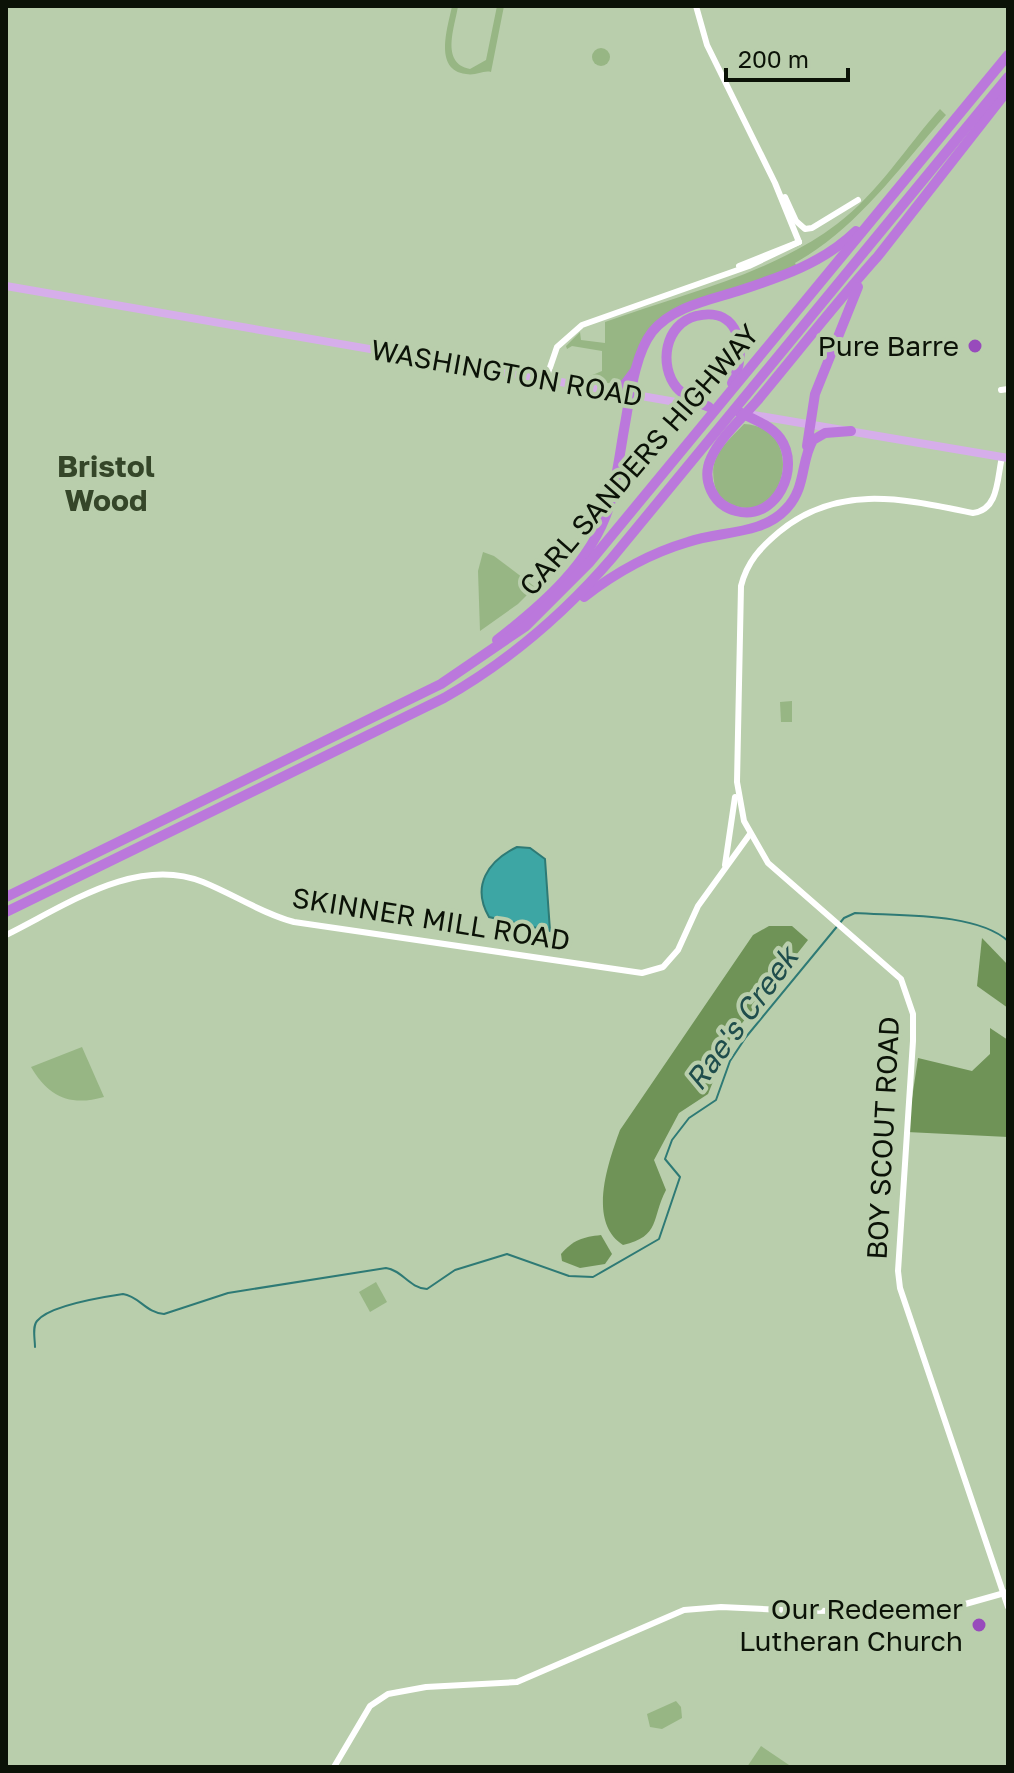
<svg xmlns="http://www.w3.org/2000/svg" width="1014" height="1773" font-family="'Golos Text',sans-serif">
	<rect width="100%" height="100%" fill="#b9ceac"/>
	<!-- green -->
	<g fill="#97b684">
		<path d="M 452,6 L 458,6 C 455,27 440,63 470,69 L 486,60 L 497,6 L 504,6 L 491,72 C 483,70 476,76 466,74 C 433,70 448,27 452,6 Z"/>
		<circle cx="601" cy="57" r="9"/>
		<path d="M 940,109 L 946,115 L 938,124 C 894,175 854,230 795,263 L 797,267 L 668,314 L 627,380 L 614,384 L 589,380 L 590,376 L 602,371 L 602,351 L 572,346 L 567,349 L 566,346 L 580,332 L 581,340 L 605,343 L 605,322 C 683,294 771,274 837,224 C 878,193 906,147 940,109 Z"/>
		<path d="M 744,424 C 814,428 780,545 718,496 C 705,460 720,449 744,424 Z"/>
		<path d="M 483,552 L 494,556 L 535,587 L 518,604 L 480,631 L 478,571 Z"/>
		<path d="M 792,701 L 792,722 L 781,722 L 780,702 Z"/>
		<path d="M 82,1047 L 104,1097 C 69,1107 48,1096 31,1067 Z"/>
		<path d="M 376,1282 L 387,1302 L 370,1312 L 359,1292 Z"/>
		<path d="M 676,1701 L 681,1707 L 682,1718 L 662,1729 L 650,1727 L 647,1714 Z"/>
		<path d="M 761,1746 L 792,1767 L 747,1767 Z"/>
	</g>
	<!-- forest -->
	<g fill="#6f9357">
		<path d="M 769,926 L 792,926 L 808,940 L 731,1037 L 708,1094 L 679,1113 L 654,1160 L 666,1190 C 651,1219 661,1236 623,1245 C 587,1222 608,1163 620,1130 L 753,935 Z"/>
		<path d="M 982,938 L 1008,965 L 1008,1008 L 977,986 Z"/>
		<path d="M 990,1028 L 1008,1040 L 1008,1137 L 907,1132 L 918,1058 L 972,1071 L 990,1054 Z"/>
		<path d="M 601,1235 L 612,1254 L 605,1264 L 580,1268 L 562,1261 L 561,1254 C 573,1240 583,1237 601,1235 Z"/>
	</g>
	<!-- water -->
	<path fill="#3da6a4" stroke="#2e7a75" stroke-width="2" d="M 517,847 L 530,848 L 545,859 L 550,931 L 489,917 C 471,886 488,861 517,847 Z"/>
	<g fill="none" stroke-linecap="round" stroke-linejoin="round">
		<!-- stream -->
		<path stroke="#2e7a75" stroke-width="2" d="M 35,1347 C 35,1339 32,1327 37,1321 C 49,1306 103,1297 123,1294 C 139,1296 146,1313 164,1314 L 228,1293 L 386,1268 C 402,1270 409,1288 427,1289 L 455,1270 L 507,1254 L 569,1276 L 593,1277 L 659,1239 L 680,1177 L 665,1159 L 672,1140 L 689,1118 L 716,1100 L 730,1061 L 746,1037 L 844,918 L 855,913 C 898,916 976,912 1008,941"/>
		<!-- tertiary -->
		<g stroke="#fff" stroke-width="6">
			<path d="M 696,6 L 707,45 L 775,183 L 799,242"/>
			<path d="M 785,197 L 796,221 L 805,229 L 812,228 L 858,200"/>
			<path d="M 739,266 L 799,242"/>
			<path d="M 546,379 L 557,347 L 582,325 L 749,266 L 799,242"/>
			<path d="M 1001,390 L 1008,389"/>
			<path d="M 1002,457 C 997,478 999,510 973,513 C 904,499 838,483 779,532 C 760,548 747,562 741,586 L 737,782 L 744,821 L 768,863 L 901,979 L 913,1014 L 913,1041 L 898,1271 L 900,1288 L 1008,1607"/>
			<path d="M 725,865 L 735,797"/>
			<path d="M 6,935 C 65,906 136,855 203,882 C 235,895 261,913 294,922 L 642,973 L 663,967 L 678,950 L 698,906 L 750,834"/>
			<path d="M 334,1767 L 370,1706 L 388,1694 L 426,1687 L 517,1682 L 684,1610 L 721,1607 L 803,1611 L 944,1610 L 1008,1592"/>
		</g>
		<!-- primary -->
		<g stroke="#d6aeea" stroke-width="8">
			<path d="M 6,286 L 699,406"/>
			<path d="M 748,414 L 1008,458"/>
		</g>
		<!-- motorway -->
		<g stroke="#bb78dc" stroke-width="10">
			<path d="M 612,391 L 625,384 L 634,372"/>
			<path d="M 709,407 C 698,402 685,397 677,388 C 658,365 665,324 696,316 C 741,305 748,353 732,383"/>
			<path d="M 739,412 C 753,419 770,425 780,438 C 802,468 776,522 736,511 C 713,505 701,480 711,458 C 720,438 742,418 757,401 C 797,353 836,303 878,256 L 1008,90"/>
			<path d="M 807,446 L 815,394 L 858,287"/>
			<path d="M 584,597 C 615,573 651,553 688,542 C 720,531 762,535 786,509 C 807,487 800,462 813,440 L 825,433 L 851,431"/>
			<path d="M 497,640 C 542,605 591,563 609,507 C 617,480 620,451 625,424 C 630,396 635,354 652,332 C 672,307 709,300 738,291 C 781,277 823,263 856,231"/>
			<path d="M 6,897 L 441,684 L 526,626 L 589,563 L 1008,55"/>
			<path d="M 6,912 L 444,698 C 509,661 563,615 612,558 L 1008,77"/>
		</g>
	</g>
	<!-- markers -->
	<g fill="#984bbc" stroke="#b9ceac" stroke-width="3">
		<circle cx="975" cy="346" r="8"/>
		<circle cx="979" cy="1625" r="8"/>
	</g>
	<g text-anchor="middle" stroke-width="8" stroke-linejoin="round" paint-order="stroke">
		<!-- poi labels -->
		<g font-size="28" fill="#0b1207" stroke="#b9ceac" text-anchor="end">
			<text x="959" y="356">Pure Barre</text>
			<text x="963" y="1619">Our Redeemer<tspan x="963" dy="32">Lutheran Church</tspan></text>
		</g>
		<!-- street labels -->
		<g font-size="28" fill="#0b1207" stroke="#b9ceac">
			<text transform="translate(507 373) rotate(10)" y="10">WASHINGTON ROAD</text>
			<text transform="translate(639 460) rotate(-49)" y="10">CARL SANDERS HIGHWAY</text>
			<text transform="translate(431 919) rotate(9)" y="10">SKINNER MILL ROAD</text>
			<text transform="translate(883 1138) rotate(-87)" y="10">BOY SCOUT ROAD</text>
		</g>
		<!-- neighbourhood labels -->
		<g font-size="30" font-weight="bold" fill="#354629" stroke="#b9ceac">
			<text x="106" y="477">Bristol<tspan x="106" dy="34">Wood</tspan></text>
		</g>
		<!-- water labels -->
		<g font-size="30" font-style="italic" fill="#1f4d4c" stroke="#b9ceac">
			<text transform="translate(742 1019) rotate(-54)" y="10">Rae's Creek</text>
		</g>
	</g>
	<!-- border -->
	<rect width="1014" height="1773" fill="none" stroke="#0b1207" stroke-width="16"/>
	<!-- scale -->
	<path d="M726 68v12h122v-12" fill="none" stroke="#0b1207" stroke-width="4"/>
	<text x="738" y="68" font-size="24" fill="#0b1207" stroke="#b9ceac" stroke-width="6" paint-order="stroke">200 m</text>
</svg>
